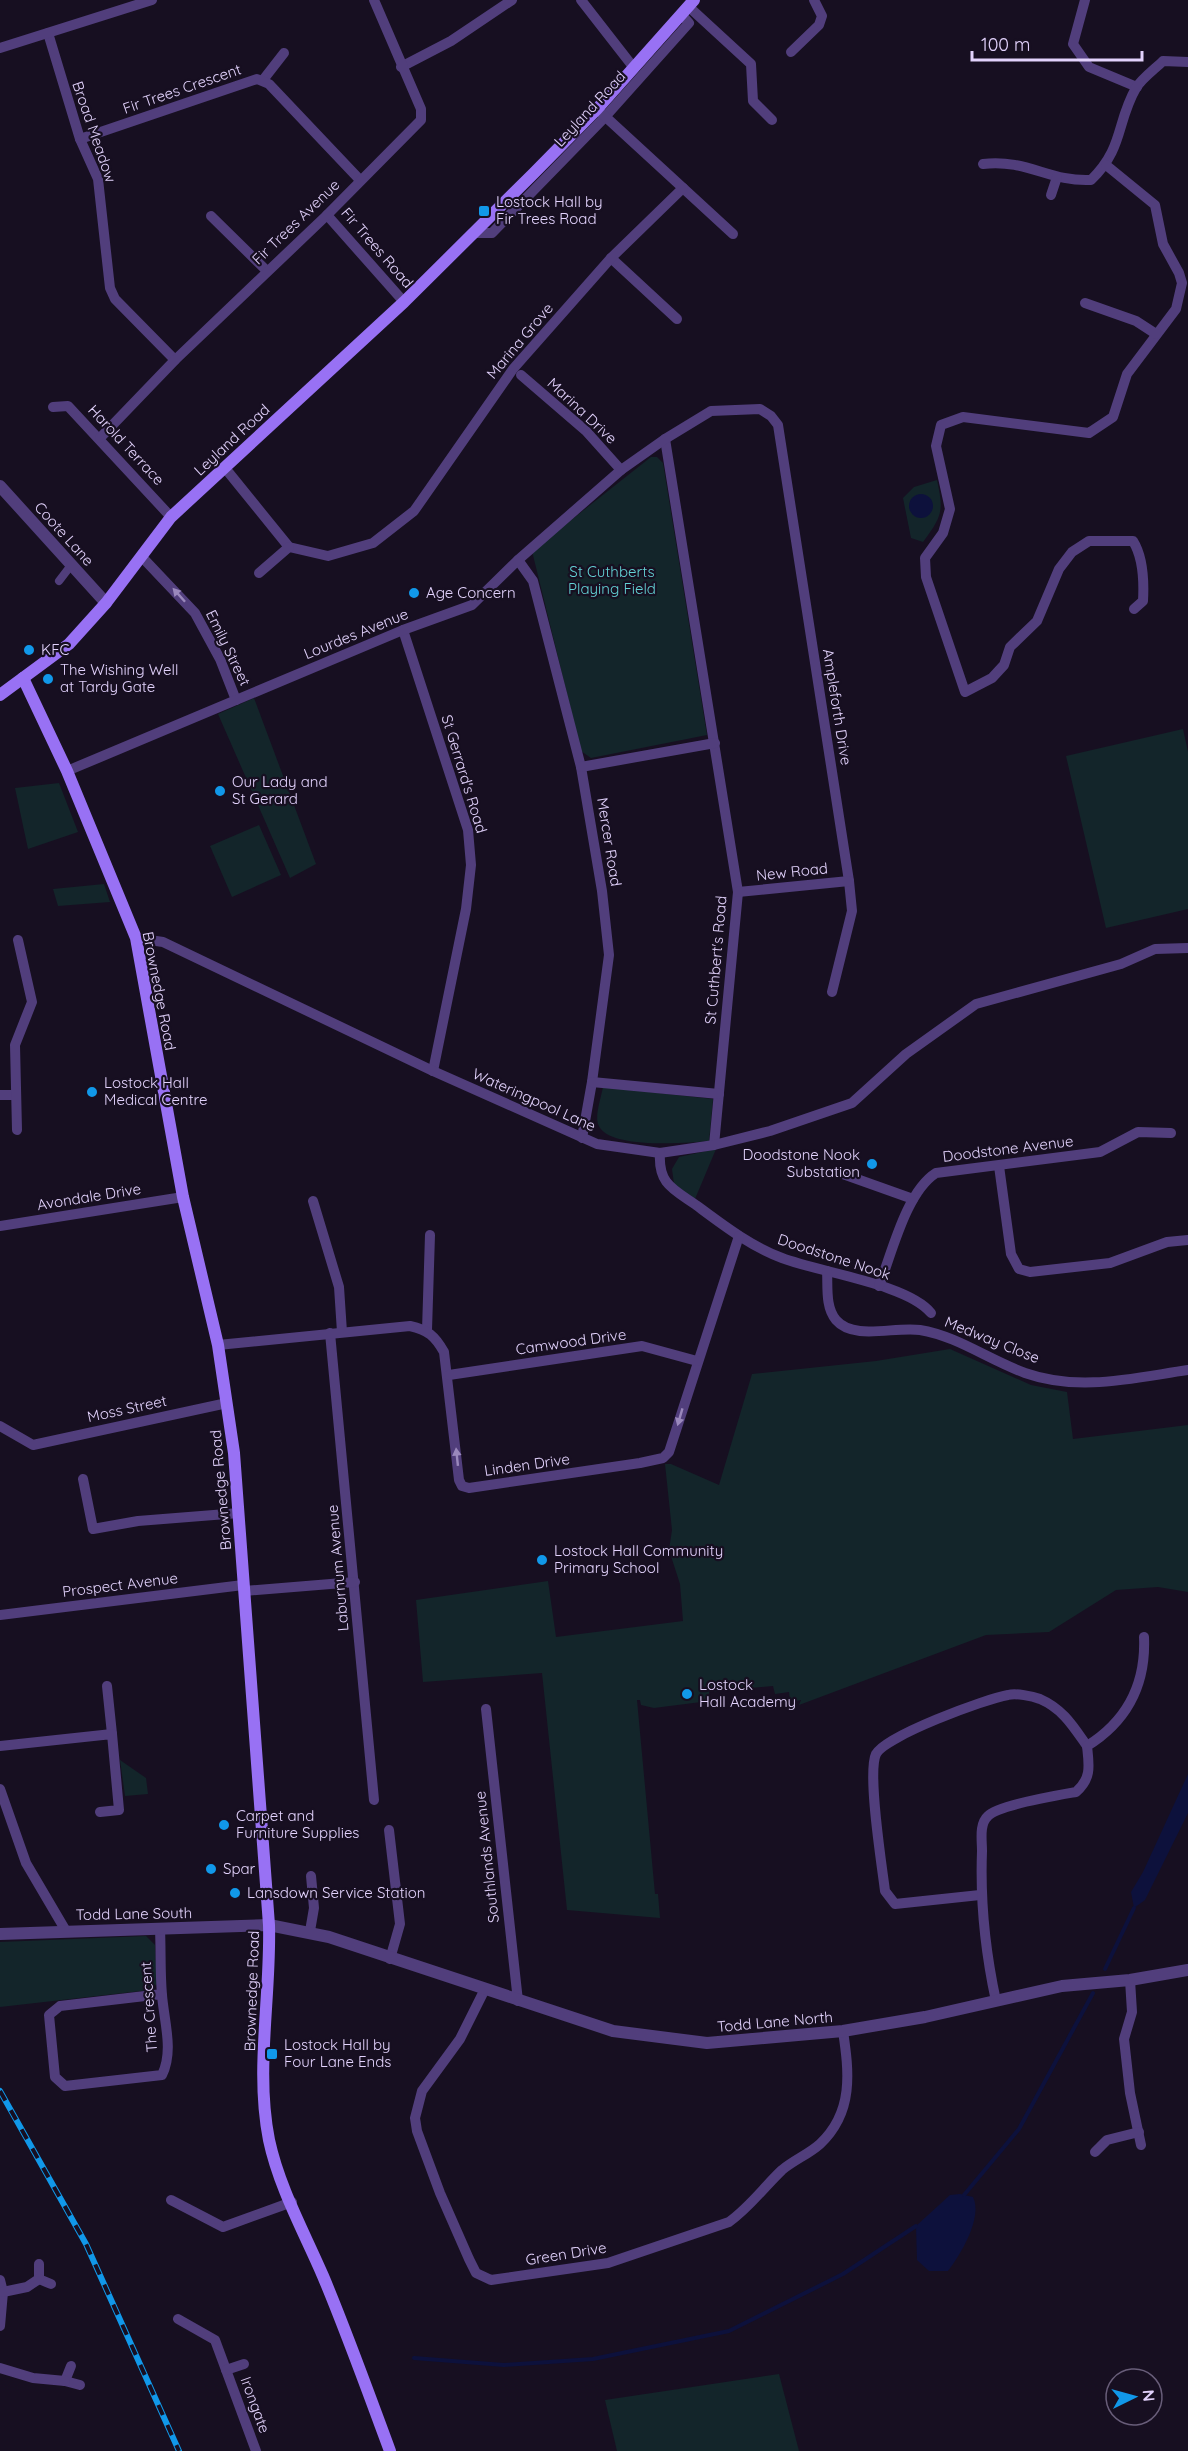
<svg xmlns="http://www.w3.org/2000/svg" width="1188" height="2451" font-family="Quicksand,sans-serif">
	<rect width="100%" height="100%" fill="#170f21"/>
	<!-- green -->
	<g fill="#13252a">
		<path d="M 651,457 L 657,457 L 663,463 L 707,735 L 591,758 L 581,751 L 532,551 Z"/>
		<path d="M 937,480 C 944,512 942,516 923,542 L 911,538 L 903,498 L 914,487 Z"/>
		<path d="M 254,698 L 316,864 L 290,878 L 218,714 Z"/>
		<path d="M 1183,729 L 1188,752 L 1188,909 L 1106,928 L 1066,756 Z"/>
		<path d="M 59,783 L 78,832 L 28,849 L 15,788 Z"/>
		<path d="M 259,825 L 281,875 L 232,897 L 210,846 Z"/>
		<path d="M 104,884 L 110,902 L 58,906 L 53,889 Z"/>
		<path d="M 603,1087 L 713,1099 L 709,1141 C 688,1143 606,1150 598,1124 C 595,1114 601,1098 603,1087 Z"/>
		<path d="M 716,1149 L 695,1199 L 674,1184 L 672,1169 L 679,1157 Z"/>
		<path d="M 950,1349 L 1031,1385 L 1067,1392 L 1073,1439 L 1188,1425 L 1188,1592 L 1158,1587 L 1116,1590 L 1049,1632 L 986,1635 L 799,1705 L 801,1700 L 790,1702 L 789,1692 L 775,1694 L 773,1686 L 709,1692 L 709,1701 L 654,1708 L 641,1705 L 640,1700 L 637,1700 L 655,1894 L 658,1894 L 660,1918 L 567,1910 L 542,1673 L 423,1682 L 416,1600 L 548,1581 L 556,1637 L 683,1621 L 680,1584 L 669,1550 L 672,1530 L 665,1464 L 671,1464 L 719,1485 L 752,1374 L 876,1361 Z"/>
		<path d="M 120,1760 L 146,1778 L 148,1794 L 125,1796 Z"/>
		<path d="M 146,1936 L 155,1945 L 157,1984 L 150,1990 L 0,2007 L 0,1942 Z"/>
		<path d="M 779,2374 L 799,2451 L 617,2451 L 605,2400 Z"/>
	</g>
	<!-- water -->
	<g fill="#0d113c">
		<circle cx="921" cy="506" r="12"/>
		<path d="M 1188,1774 L 1188,1813 L 1145,1900 L 1134,1908 L 1131,1892 L 1143,1872 Z"/>
		<path d="M 960,2194 L 973,2197 C 983,2217 961,2254 948,2271 L 929,2271 L 917,2260 L 916,2226 L 950,2195 Z"/>
	</g>
	<g fill="none" stroke-linecap="round" stroke-linejoin="round">
		<!-- stream -->
		<g stroke="#0d113c" stroke-width="4">
			<path d="M 1105,1969 L 1134,1908"/>
			<path d="M 964,2195 L 1019,2129 L 1093,1993"/>
			<path d="M 414,2358 L 504,2365 L 593,2359 L 729,2331 L 843,2274 L 916,2226"/>
		</g>
		<!-- pedestrian -->
		<path stroke="#513e7c" stroke-width="8" d="M 59,581 L 72,564"/>
		<!-- minor -->
		<g stroke="#513e7c" stroke-width="10">
			<path d="M 581,0 L 634,68"/>
			<path d="M 1085,0 L 1073,44 L 1089,67 L 1137,87"/>
			<path d="M 689,7 L 751,64 L 753,101 L 772,120"/>
			<path d="M 48,33 L 80,139 L 98,179 L 110,288 L 115,299 L 175,360"/>
			<path d="M 0,48 L 152,0"/>
			<path d="M 791,52 L 819,25 L 822,16 L 814,0"/>
			<path d="M 401,67 L 451,41 L 512,0"/>
			<path d="M 263,80 L 284,53"/>
			<path d="M 80,139 L 257,79 L 269,84 L 360,180"/>
			<path d="M 983,164 C 1028,159 1049,182 1091,180 C 1124,148 1116,123 1136,88 C 1142,78 1155,69 1163,61 L 1188,62"/>
			<path d="M 1106,165 L 1155,205 L 1163,244 L 1179,273 L 1182,283 L 1176,309 L 1127,374 L 1113,417 L 1089,433 L 963,417 L 941,425 L 936,446 L 950,509 L 943,533 L 925,558 L 926,577 L 965,692 L 992,678 L 1004,665 L 1010,647 L 1037,621 L 1059,569 L 1072,552 L 1089,541 L 1133,541 C 1143,557 1144,583 1143,601 L 1134,609"/>
			<path d="M 683,188 L 733,234"/>
			<path d="M 1051,195 L 1057,177"/>
			<path d="M 327,215 L 404,302"/>
			<path d="M 211,216 L 267,271"/>
			<path d="M 473,233 L 492,233 L 605,117 L 689,23 L 682,15"/>
			<path d="M 611,258 L 677,319"/>
			<path d="M 1085,303 L 1136,321 L 1156,334"/>
			<path d="M 521,375 L 586,431 L 621,470"/>
			<path d="M 53,407 L 68,406 L 171,517"/>
			<path d="M 100,438 L 175,360 L 327,215 L 421,120 L 421,109 L 374,0"/>
			<path d="M 665,439 L 738,892 L 714,1145"/>
			<path d="M 225,468 L 289,547 L 328,556 L 373,543 L 414,511 L 513,369 L 611,258 L 683,188 L 597,109"/>
			<path d="M 141,556 L 195,613 L 220,659 L 236,700"/>
			<path d="M 518,560 L 533,581 L 581,767 L 602,891 L 609,955 L 592,1082 L 582,1138"/>
			<path d="M 259,573 L 289,547"/>
			<path d="M 403,630 L 468,830 L 471,865 L 466,909 L 433,1071"/>
			<path d="M 581,767 L 715,743"/>
			<path d="M 67,771 L 403,630 L 472,605 L 518,560 L 621,470 L 665,439 L 711,411 L 760,409 L 771,416 L 778,425 L 849,881 L 852,911 L 832,992"/>
			<path d="M 738,892 L 849,881"/>
			<path d="M 136,938 L 163,942 L 433,1071 L 597,1144 L 660,1153 L 714,1145 L 770,1131 L 852,1103 L 906,1054 L 976,1004 L 1121,964 L 1155,949 L 1188,948"/>
			<path d="M 592,1082 L 719,1094"/>
			<path d="M 0,1095 L 16,1095"/>
			<path d="M 17,1130 L 15,1045 L 32,1002 L 18,940"/>
			<path d="M 660,1153 C 658,1184 673,1189 696,1205 C 723,1225 750,1246 782,1258 C 818,1272 908,1284 931,1313"/>
			<path d="M 999,1166 L 1011,1254 L 1019,1269 L 1030,1272 L 1110,1263 L 1167,1242 L 1188,1240"/>
			<path d="M 840,1173 L 913,1199"/>
			<path d="M 313,1201 L 339,1287 L 342,1332"/>
			<path d="M 0,1226 L 183,1197"/>
			<path d="M 827,1271 C 828,1286 825,1307 836,1320 C 854,1341 895,1326 920,1330 C 957,1336 989,1360 1025,1373 C 1079,1392 1133,1378 1188,1370"/>
			<path d="M 879,1286 C 892,1253 906,1192 936,1173 L 1100,1152 L 1138,1132 L 1171,1133"/>
			<path d="M 427,1330 L 430,1235"/>
			<path d="M 330,1333 L 374,1800"/>
			<path d="M 218,1345 L 410,1326 C 428,1330 435,1336 444,1352 L 459,1480 L 462,1486 L 469,1488 L 640,1463 L 663,1458 L 669,1452 L 739,1236"/>
			<path d="M 449,1375 L 642,1346 L 697,1361"/>
			<path d="M 0,1426 L 33,1445 L 227,1403"/>
			<path d="M 83,1479 L 93,1529 L 138,1521 L 239,1513"/>
			<path d="M 244,1591 L 355,1582"/>
			<path d="M 0,1615 L 243,1585"/>
			<path d="M 107,1686 L 112,1734"/>
			<path d="M 486,1709 L 518,2001"/>
			<path d="M 0,1746 L 112,1734 L 119,1810 L 100,1812"/>
			<path d="M 0,1789 L 26,1863 L 66,1931"/>
			<path d="M 389,1830 L 400,1924 L 390,1959"/>
			<path d="M 980,1895 L 895,1904 L 885,1891 C 882,1866 867,1773 876,1754 C 885,1736 985,1699 1008,1695 C 1016,1693 1032,1696 1040,1699 C 1063,1709 1073,1726 1087,1746"/>
			<path d="M 160,1929 C 161,1951 160,1973 162,1995 C 164,2021 174,2051 162,2075 L 65,2086 L 55,2077 L 49,2015 L 60,2006 L 162,1994"/>
			<path d="M 310,1931 L 314,1908 L 311,1876"/>
			<path d="M 1130,1980 L 1132,2012 L 1124,2039 L 1130,2093 L 1141,2145"/>
			<path d="M 485,1989 L 460,2039 L 422,2091 L 415,2118 L 417,2131 L 440,2193 L 469,2259 L 476,2273 L 491,2280 L 608,2263 L 729,2222 C 750,2207 764,2187 782,2170 C 794,2160 809,2154 820,2144 C 854,2112 849,2072 843,2031"/>
			<path d="M 996,2001 C 985,1950 980,1903 982,1851 C 982,1840 979,1824 988,1816 C 998,1805 1059,1795 1076,1792 C 1092,1778 1089,1765 1087,1746 C 1127,1721 1146,1684 1144,1637"/>
			<path d="M 1095,2152 L 1107,2140 L 1139,2132"/>
			<path d="M 171,2200 L 223,2227 L 292,2202"/>
			<path d="M 39,2264 L 39,2279 L 51,2284"/>
			<path d="M 0,2280 L 3,2292 L 0,2326"/>
			<path d="M 3,2292 L 27,2287 L 39,2279"/>
			<path d="M 178,2319 L 215,2340 L 256,2451"/>
			<path d="M 71,2366 L 65,2381 L 80,2385"/>
			<path d="M 0,2368 L 33,2378 L 65,2381"/>
			<path d="M 226,2370 L 244,2364"/>
		</g>
		<!-- tertiary -->
		<g stroke="#513e7c" stroke-width="12">
			<path d="M 0,486 L 106,603"/>
			<path d="M 0,1934 L 269,1925 L 329,1937 L 613,2031 L 707,2043 L 843,2031 L 925,2017 L 1062,1986 L 1130,1980 L 1188,1970"/>
		</g>
		<!-- secondary -->
		<g stroke="#9871f4" stroke-width="12">
			<path d="M 23,678 L 67,771 L 136,938 L 183,1197 L 218,1345 L 234,1453 L 269,1925 C 271,1996 255,2070 269,2140 C 279,2187 304,2232 323,2276 C 347,2333 368,2392 390,2451"/>
			<path d="M 0,695 L 69,644 L 106,603 L 171,517 L 404,302 L 533,174 L 597,109 L 694,0"/>
		</g>
		<!-- rail casing -->
		<g stroke="#1198e9" stroke-width="6">
			<path id="rail" d="M 0,2091 L 86,2244 L 179,2451"/>
		</g>
		<!-- rail -->
		<use href="#rail" stroke="#170f21" stroke-width="4" stroke-dasharray="11" stroke-linecap="butt"/>
	</g>
	<!-- one-way arrows -->
	<defs><path id="oneway-solid" d="M-6-.8H1V-3.2L6.5 0L1 3.2V.8H-6Z" transform="scale(1.5)"/></defs>
	<g fill="#9a88bc">
		<use href="#oneway-solid" transform="translate(179 595) rotate(-132)"/>
		<use href="#oneway-solid" transform="translate(680 1417) rotate(106)"/>
		<use href="#oneway-solid" transform="translate(457 1457) rotate(-96)"/>
	</g>
	<!-- markers -->
	<g fill="#1198e9" stroke="#170f21" stroke-width="2">
		<rect x="478" y="205" width="12" height="12" rx="3"/>
		<circle cx="414" cy="593" r="6"/>
		<circle cx="29" cy="650" r="6"/>
		<circle cx="48" cy="679" r="6"/>
		<circle cx="220" cy="791" r="6"/>
		<circle cx="92" cy="1092" r="6"/>
		<circle cx="872" cy="1164" r="6"/>
		<circle cx="542" cy="1560" r="6"/>
		<circle cx="687" cy="1694" r="6"/>
		<circle cx="224" cy="1825" r="6"/>
		<circle cx="211" cy="1869" r="6"/>
		<circle cx="235" cy="1893" r="6"/>
		<rect x="266" y="2048" width="12" height="12" rx="3"/>
	</g>
	<g text-anchor="middle" stroke-width="4.5" stroke-linejoin="round" paint-order="stroke">
		<!-- street labels -->
		<g font-size="15" fill="#e2d2fc" stroke="#170f21">
			<text transform="translate(182 89) rotate(-19)" y="5">Fir Trees Crescent</text>
			<text transform="translate(590 109) rotate(-47)" y="5">Leyland Road</text>
			<text transform="translate(94 132) rotate(71)" y="5">Broad Meadow</text>
			<text transform="translate(296 222) rotate(-44)" y="5">Fir Trees Avenue</text>
			<text transform="translate(377 248) rotate(49)" y="5">Fir Trees Road</text>
			<text transform="translate(520 341) rotate(-50)" y="5">Marina Grove</text>
			<text transform="translate(582 411) rotate(43)" y="5">Marina Drive</text>
			<text transform="translate(232 440) rotate(-43)" y="5">Leyland Road</text>
			<text transform="translate(126 445) rotate(47)" y="5">Harold Terrace</text>
			<text transform="translate(64 534) rotate(48)" y="5">Coote Lane</text>
			<text transform="translate(356 634) rotate(-22)" y="5">Lourdes Avenue</text>
			<text transform="translate(228 648) rotate(64)" y="5">Emily Street</text>
			<text transform="translate(837 707) rotate(81)" y="5">Ampleforth Drive</text>
			<text transform="translate(464 774) rotate(73)" y="5">St Gerrard's Road</text>
			<text transform="translate(609 842) rotate(81)" y="5">Mercer Road</text>
			<text transform="translate(792 872) rotate(-6)" y="5">New Road</text>
			<text transform="translate(716 960) rotate(-85)" y="5">St Cuthbert's Road</text>
			<text transform="translate(159 991) rotate(79)" y="5">Brownedge Road</text>
			<text transform="translate(534 1100) rotate(24)" y="5">Wateringpool Lane</text>
			<text transform="translate(1008 1149) rotate(-7)" y="5">Doodstone Avenue</text>
			<text transform="translate(89 1197) rotate(-9)" y="5">Avondale Drive</text>
			<text transform="translate(834 1257) rotate(18)" y="5">Doodstone Nook</text>
			<text transform="translate(992 1340) rotate(22)" y="5">Medway Close</text>
			<text transform="translate(571 1342) rotate(-8)" y="5">Camwood Drive</text>
			<text transform="translate(127 1409) rotate(-12)" y="5">Moss Street</text>
			<text transform="translate(527 1465) rotate(-8)" y="5">Linden Drive</text>
			<text transform="translate(221 1490) rotate(-95)" y="5">Brownedge Road</text>
			<text transform="translate(338 1568) rotate(-95)" y="5">Laburnum Avenue</text>
			<text transform="translate(120 1585) rotate(-7)" y="5">Prospect Avenue</text>
			<text transform="translate(487 1857) rotate(-96)" y="5">Southlands Avenue</text>
			<text transform="translate(134 1914) rotate(-1)" y="5">Todd Lane South</text>
			<text transform="translate(252 1991) rotate(-88)" y="5">Brownedge Road</text>
			<text transform="translate(149 2007) rotate(-94)" y="5">The Crescent</text>
			<text transform="translate(775 2022) rotate(-5)" y="5">Todd Lane North</text>
			<text transform="translate(566 2254) rotate(-9)" y="5">Green Drive</text>
			<text transform="translate(255 2405) rotate(70)" y="5">Irongate</text>
		</g>
		<!-- poi labels -->
		<g font-size="15" fill="#e2d2fc" stroke="#170f21" text-anchor="start">
			<text x="496" y="207">Lostock Hall by<tspan x="496" dy="17">Fir Trees Road</tspan></text>
			<text x="426" y="598">Age Concern</text>
			<text x="41" y="655">KFC</text>
			<text x="60" y="675">The Wishing Well<tspan x="60" dy="17">at Tardy Gate</tspan></text>
			<text x="232" y="787">Our Lady and<tspan x="232" dy="17">St Gerard</tspan></text>
			<text x="104" y="1088">Lostock Hall<tspan x="104" dy="17">Medical Centre</tspan></text>
			<text x="860" y="1160" text-anchor="end">Doodstone Nook<tspan x="860" dy="17">Substation</tspan></text>
			<text x="554" y="1556">Lostock Hall Community<tspan x="554" dy="17">Primary School</tspan></text>
			<text x="699" y="1690">Lostock<tspan x="699" dy="17">Hall Academy</tspan></text>
			<text x="236" y="1821">Carpet and<tspan x="236" dy="17">Furniture Supplies</tspan></text>
			<text x="223" y="1874">Spar</text>
			<text x="247" y="1898">Lansdown Service Station</text>
			<text x="284" y="2050">Lostock Hall by<tspan x="284" dy="17">Four Lane Ends</tspan></text>
		</g>
		<!-- park labels -->
		<g font-size="15" fill="#64d3d6" stroke="#170f21">
			<text x="612" y="577">St Cuthberts<tspan x="612" dy="17">Playing Field</tspan></text>
		</g>
	</g>
	<!-- north arrow -->
	<g transform="translate(1134 2397) rotate(85)"><circle r="28" fill="#170f21" stroke="#685d79" stroke-width="1.5"/>
	<path d="M0-4.5L10 22L0 15L-10 22Z" fill="#1198e9"/>
	<text y="-9" font-size="16" font-weight="bold" text-anchor="middle" fill="#e2d2fc">N</text>
	</g>
	<!-- scale -->
	<path d="M972 51v9h170v-9" fill="none" stroke="#e2d2fc" stroke-width="3"/>
	<text x="981" y="51" font-size="18" fill="#e2d2fc" stroke="#170f21" stroke-width="4.5" paint-order="stroke">100 m</text>
</svg>
